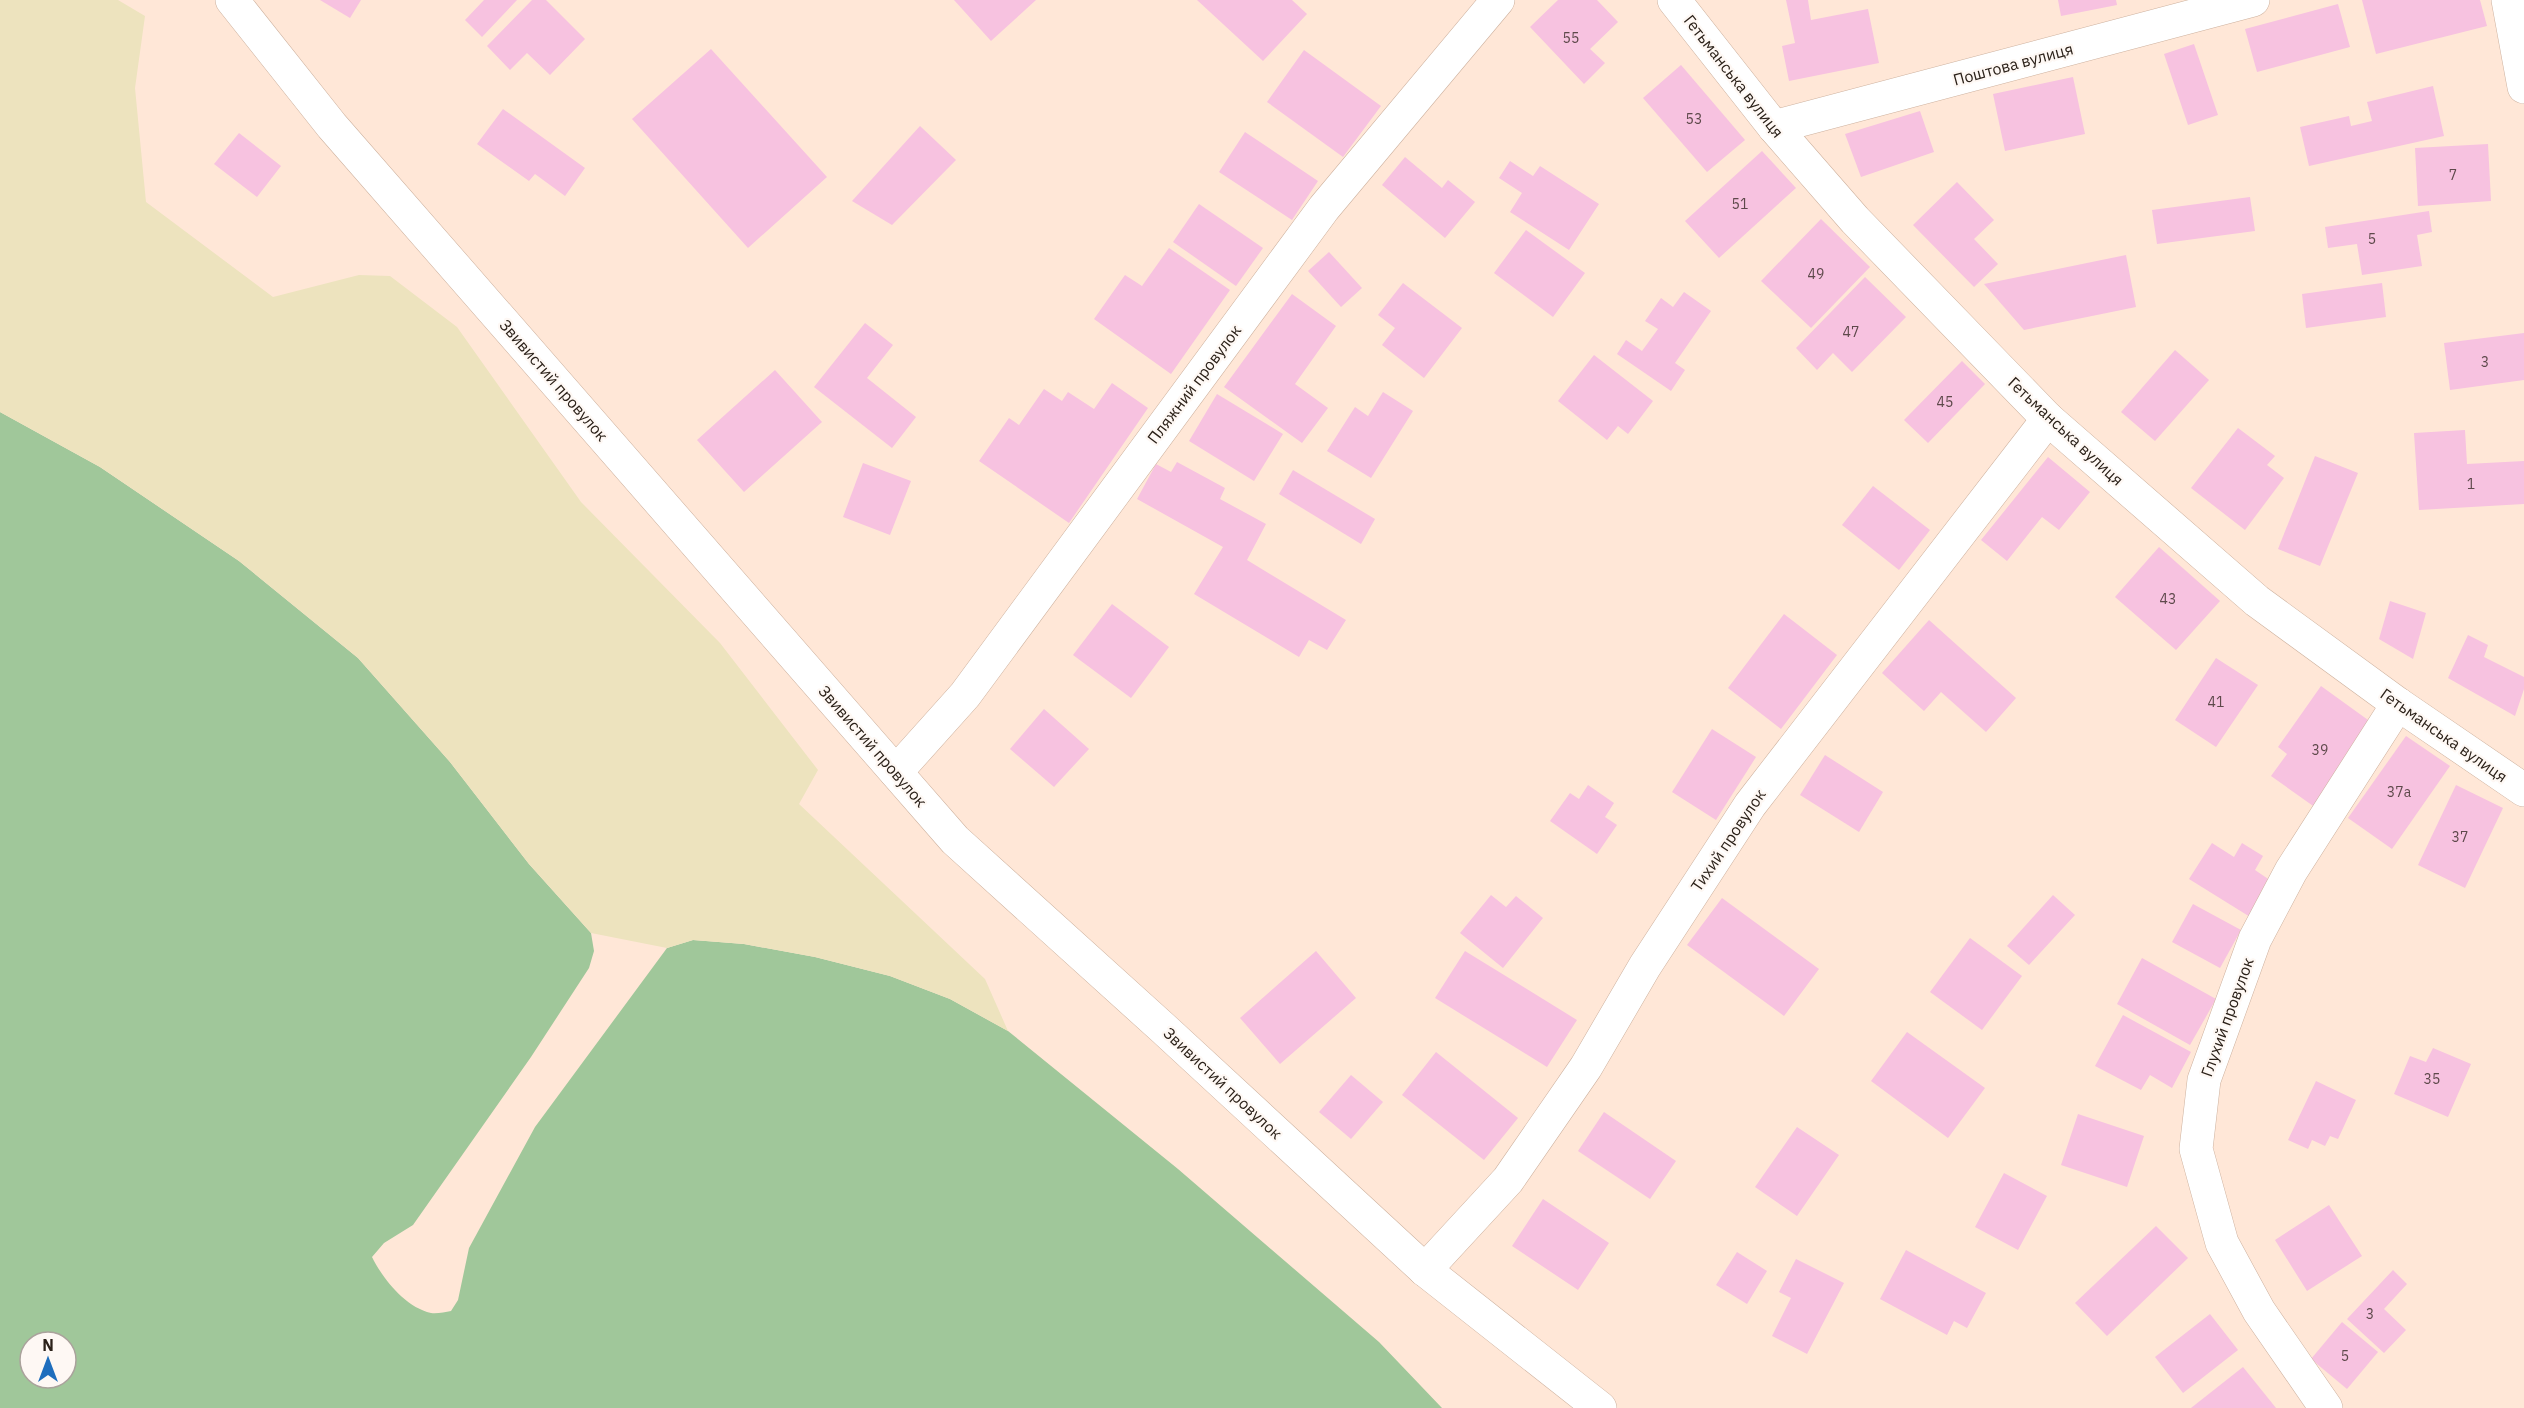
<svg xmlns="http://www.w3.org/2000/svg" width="2524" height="1408" font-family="'IBM Plex Sans',sans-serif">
	<rect width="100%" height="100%" fill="#ffe7d7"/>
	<!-- green -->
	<path fill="#a0c79a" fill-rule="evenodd" d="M 0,412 L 100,467 L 239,561 L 358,658 L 450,762 L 529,864 L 591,933 L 594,951 L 589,968 L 531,1057 L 413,1225 L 384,1243 L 372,1257 C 383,1279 405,1307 431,1313 C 437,1314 445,1312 451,1311 L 458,1300 L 469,1248 L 535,1127 L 667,948 L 693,940 L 744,944 L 815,957 L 890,976 L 950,999 L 1008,1031 L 1178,1169 L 1379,1342 L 1442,1408 L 0,1408 ZM 30,1342 L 66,1342 L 66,1378 L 30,1378 Z"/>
	<!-- sand -->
	<path fill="#ede3be" d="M 0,0 L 118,0 L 145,16 L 135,88 L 146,202 L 273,297 L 359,275 L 390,276 L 457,327 L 581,502 L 720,643 L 818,770 L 799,804 L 985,979 L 1008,1031 L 950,999 L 890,976 L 815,957 L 744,944 L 693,940 L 667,948 L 591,933 L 529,864 L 450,762 L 358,658 L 239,561 L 100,467 L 0,412 Z"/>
	<!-- building -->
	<g fill="#f7c2e0">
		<path d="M 320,0 L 361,0 L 350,18 Z"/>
		<path d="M 484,0 L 517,0 L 482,37 L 465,20 Z"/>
		<path d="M 532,0 L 546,0 L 585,39 L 550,75 L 527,53 L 510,70 L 487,46 Z"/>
		<path d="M 954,0 L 1036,0 L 991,41 Z"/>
		<path d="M 1197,0 L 1292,0 L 1307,14 L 1263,61 Z"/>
		<path d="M 1558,0 L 1597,0 L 1618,22 L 1590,49 L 1605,63 L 1584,84 L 1530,27 Z"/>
		<path d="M 1786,0 L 1808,0 L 1811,20 L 1868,9 L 1879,63 L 1789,81 L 1782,46 L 1795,43 Z"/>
		<path d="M 2058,0 L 2116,0 L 2117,5 L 2061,16 Z"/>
		<path d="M 2362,0 L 2480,0 L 2487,26 L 2376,54 Z"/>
		<path d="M 2338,4 L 2350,47 L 2257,72 L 2245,29 Z"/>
		<path d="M 2194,44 L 2218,115 L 2188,125 L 2164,54 Z"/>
		<path d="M 711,49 L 827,177 L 748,248 L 632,119 Z"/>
		<path d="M 1304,50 L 1381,106 L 1343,157 L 1267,102 Z"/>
		<path d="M 1681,65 L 1745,140 L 1707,172 L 1643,98 Z"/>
		<path d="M 2073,77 L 2085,134 L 2005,151 L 1993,94 Z"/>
		<path d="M 2433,86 L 2444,136 L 2309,166 L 2300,127 L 2349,116 L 2351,126 L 2372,121 L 2367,102 Z"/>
		<path d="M 503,109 L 585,168 L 565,196 L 535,174 L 529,181 L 477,144 Z"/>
		<path d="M 1920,111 L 1934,152 L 1861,177 L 1845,134 Z"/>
		<path d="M 920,126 L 956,160 L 892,225 L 852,201 Z"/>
		<path d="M 1245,132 L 1318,181 L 1292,220 L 1219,172 Z"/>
		<path d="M 239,133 L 281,166 L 257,197 L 214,164 Z"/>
		<path d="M 2488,144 L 2491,201 L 2418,206 L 2415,148 Z"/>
		<path d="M 1762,151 L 1796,188 L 1719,258 L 1685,221 Z"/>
		<path d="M 1405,157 L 1442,188 L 1448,180 L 1475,202 L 1445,238 L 1382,185 Z"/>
		<path d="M 1510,161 L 1533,176 L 1540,166 L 1599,204 L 1569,250 L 1510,212 L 1522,193 L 1499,178 Z"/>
		<path d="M 1957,182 L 1994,220 L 1974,239 L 1998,264 L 1974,287 L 1913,225 Z"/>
		<path d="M 2250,197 L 2255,231 L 2157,244 L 2152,210 Z"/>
		<path d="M 1199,204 L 1263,248 L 1236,286 L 1173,242 Z"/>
		<path d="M 2429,211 L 2432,232 L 2417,235 L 2422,266 L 2362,275 L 2357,244 L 2328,248 L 2325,227 Z"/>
		<path d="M 1821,219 L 1870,267 L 1811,328 L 1761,281 Z"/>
		<path d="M 1526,230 L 1585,273 L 1553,317 L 1494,273 Z"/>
		<path d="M 1169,248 L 1230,290 L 1171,374 L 1094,319 L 1125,275 L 1142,286 Z"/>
		<path d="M 1329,252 L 1362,288 L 1341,307 L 1308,271 Z"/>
		<path d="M 2126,255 L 2136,307 L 2024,330 L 1984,284 Z"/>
		<path d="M 1865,277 L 1906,317 L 1852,372 L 1833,353 L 1817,370 L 1796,348 Z"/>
		<path d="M 1403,283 L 1462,328 L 1424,378 L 1382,345 L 1395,328 L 1378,315 Z"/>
		<path d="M 2382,283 L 2386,317 L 2306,328 L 2302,294 Z"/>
		<path d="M 1684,292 L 1711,311 L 1675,363 L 1685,370 L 1671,391 L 1617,354 L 1626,340 L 1642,351 L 1658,329 L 1645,321 L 1661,298 L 1673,307 Z"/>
		<path d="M 1292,294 L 1336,326 L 1295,384 L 1328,408 L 1302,443 L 1224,387 Z"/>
		<path d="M 865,323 L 893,345 L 867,378 L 916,417 L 892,448 L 814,387 Z"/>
		<path d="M 2524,333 L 2524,380 L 2450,390 L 2444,343 Z"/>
		<path d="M 2175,350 L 2209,380 L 2155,441 L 2121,412 Z"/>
		<path d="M 1594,355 L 1653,401 L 1628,434 L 1618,426 L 1607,440 L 1558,401 Z"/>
		<path d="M 1962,361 L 1985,384 L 1928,443 L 1904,420 Z"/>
		<path d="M 775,370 L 822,422 L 744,492 L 697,440 Z"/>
		<path d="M 1112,383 L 1148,408 L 1069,523 L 979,461 L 1009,418 L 1019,425 L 1044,389 L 1062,401 L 1068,392 L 1094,409 Z"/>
		<path d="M 1383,392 L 1413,411 L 1371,478 L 1327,451 L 1355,407 L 1368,416 Z"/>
		<path d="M 1217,394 L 1283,434 L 1254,481 L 1189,441 Z"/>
		<path d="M 2238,428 L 2275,456 L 2267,465 L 2284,478 L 2245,530 L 2191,488 Z"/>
		<path d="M 2465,430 L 2467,464 L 2524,461 L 2524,504 L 2419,510 L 2414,433 Z"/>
		<path d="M 2315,456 L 2358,473 L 2320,566 L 2278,549 Z"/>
		<path d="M 2048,457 L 2090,492 L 2059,530 L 2042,517 L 2007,561 L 1981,540 Z"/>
		<path d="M 1177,462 L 1225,488 L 1220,499 L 1266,524 L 1247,560 L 1346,620 L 1327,650 L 1309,640 L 1299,657 L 1194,594 L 1223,547 L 1137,499 L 1156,464 L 1171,472 Z"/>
		<path d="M 863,463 L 911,481 L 890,535 L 843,517 Z"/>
		<path d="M 1293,470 L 1375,519 L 1361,544 L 1279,494 Z"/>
		<path d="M 1873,486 L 1930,530 L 1899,570 L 1842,525 Z"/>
		<path d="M 2159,547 L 2220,601 L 2176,650 L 2115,597 Z"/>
		<path d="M 2390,601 L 2426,613 L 2413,659 L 2379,639 Z"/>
		<path d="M 1112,604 L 1169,647 L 1131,698 L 1073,655 Z"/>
		<path d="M 1784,614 L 1837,655 L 1781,729 L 1728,688 Z"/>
		<path d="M 1929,620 L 2016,698 L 1986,732 L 1941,692 L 1924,711 L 1882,673 Z"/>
		<path d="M 2468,635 L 2488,645 L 2484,657 L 2524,677 L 2524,689 L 2515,716 L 2448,678 Z"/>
		<path d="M 2216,658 L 2258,685 L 2216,747 L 2175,720 Z"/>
		<path d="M 2321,686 L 2375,725 L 2316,808 L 2271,776 L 2287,754 L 2278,747 Z"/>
		<path d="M 1044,709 L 1089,749 L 1054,787 L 1010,749 Z"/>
		<path d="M 1712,729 L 1756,757 L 1716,820 L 1672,792 Z"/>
		<path d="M 2406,736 L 2450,766 L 2392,849 L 2348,818 Z"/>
		<path d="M 1825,755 L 1883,792 L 1859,832 L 1800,795 Z"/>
		<path d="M 1588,785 L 1614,803 L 1605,817 L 1617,825 L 1597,854 L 1550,821 L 1570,793 L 1579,799 Z"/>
		<path d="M 2456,785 L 2503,808 L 2465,888 L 2418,865 Z"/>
		<path d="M 2212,843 L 2234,857 L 2242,843 L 2263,856 L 2255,870 L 2277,885 L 2255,920 L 2189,879 Z"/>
		<path d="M 1491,895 L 1506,907 L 1516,896 L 1543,918 L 1503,968 L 1460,933 Z"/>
		<path d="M 2053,895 L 2075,915 L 2029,965 L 2007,946 Z"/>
		<path d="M 1722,898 L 1819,969 L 1784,1016 L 1687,945 Z"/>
		<path d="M 2193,904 L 2241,930 L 2220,968 L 2172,942 Z"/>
		<path d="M 1970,938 L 2022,976 L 1982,1030 L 1930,992 Z"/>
		<path d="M 1316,951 L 1356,998 L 1280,1064 L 1240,1018 Z"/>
		<path d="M 1465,951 L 1577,1020 L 1547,1067 L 1435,998 Z"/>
		<path d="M 2142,958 L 2216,999 L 2190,1045 L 2117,1004 Z"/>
		<path d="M 2123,1015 L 2191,1052 L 2172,1088 L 2150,1075 L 2141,1090 L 2095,1066 Z"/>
		<path d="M 1907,1032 L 1985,1088 L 1948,1138 L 1871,1081 Z"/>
		<path d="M 2433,1048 L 2471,1064 L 2448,1117 L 2394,1094 L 2410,1056 L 2426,1062 Z"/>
		<path d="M 1436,1052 L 1518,1118 L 1484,1160 L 1402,1095 Z"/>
		<path d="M 1351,1075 L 1383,1102 L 1351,1139 L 1319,1112 Z"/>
		<path d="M 2316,1081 L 2356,1100 L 2338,1139 L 2330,1136 L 2325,1146 L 2312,1140 L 2308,1149 L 2288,1140 Z"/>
		<path d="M 1604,1112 L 1676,1161 L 1650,1199 L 1578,1151 Z"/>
		<path d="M 2078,1114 L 2144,1136 L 2127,1187 L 2061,1165 Z"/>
		<path d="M 1797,1127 L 1839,1155 L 1797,1216 L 1755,1187 Z"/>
		<path d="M 2004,1173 L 2047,1196 L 2018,1250 L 1975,1227 Z"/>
		<path d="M 1543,1199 L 1609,1243 L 1578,1290 L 1512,1246 Z"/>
		<path d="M 2329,1205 L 2362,1256 L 2307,1291 L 2275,1240 Z"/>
		<path d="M 2156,1226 L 2188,1258 L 2107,1336 L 2075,1303 Z"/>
		<path d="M 1906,1250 L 1986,1293 L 1967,1328 L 1954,1321 L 1947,1335 L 1880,1299 Z"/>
		<path d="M 1737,1252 L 1767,1271 L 1747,1304 L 1716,1285 Z"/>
		<path d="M 1796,1259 L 1844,1283 L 1807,1354 L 1772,1336 L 1791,1298 L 1779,1292 Z"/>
		<path d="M 2393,1270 L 2407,1284 L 2384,1309 L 2406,1330 L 2384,1353 L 2347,1319 Z"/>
		<path d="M 2210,1314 L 2238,1350 L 2183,1393 L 2155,1357 Z"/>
		<path d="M 2342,1322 L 2378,1352 L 2347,1389 L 2311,1359 Z"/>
		<path d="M 2243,1367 L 2276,1408 L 2191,1408 Z"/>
	</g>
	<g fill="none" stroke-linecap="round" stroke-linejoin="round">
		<!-- street casing -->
		<g stroke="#cdb19e" stroke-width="34">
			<g id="street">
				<path d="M 232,0 L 332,126 L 955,840 L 1164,1029 L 1425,1270 L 1600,1408"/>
				<path d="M 1774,127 L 2253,0"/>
				<path d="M 896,772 L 965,695 L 1324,208 L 1498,0"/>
				<path d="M 1425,1270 L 1508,1180 L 1586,1067 L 1645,966 L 1750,805 L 2048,419"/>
				<path d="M 2326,1408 L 2259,1311 L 2222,1243 L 2196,1149 L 2204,1080 L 2255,939 L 2291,871 L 2398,704"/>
			</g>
		</g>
		<!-- secondary casing -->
		<g stroke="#cdb19e" stroke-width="34">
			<g id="secondary">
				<path d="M 1674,0 L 1774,127 L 1855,220 L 2048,419 L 2257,601 L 2398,704 L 2524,790"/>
				<path d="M 2508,0 L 2524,87"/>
			</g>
		</g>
		<!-- street -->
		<use href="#street" stroke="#fff" stroke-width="33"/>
		<!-- secondary -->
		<use href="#secondary" stroke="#fff" stroke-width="33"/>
	</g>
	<g text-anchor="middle" stroke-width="4.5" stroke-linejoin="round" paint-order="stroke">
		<!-- number labels -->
		<g font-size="14" fill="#5e494b">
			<text x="1571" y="43">55</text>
			<text x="1694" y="124">53</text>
			<text x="2453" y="180">7</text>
			<text x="1740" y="209">51</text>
			<text x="2372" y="244">5</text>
			<text x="1816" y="279">49</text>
			<text x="1851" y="337">47</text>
			<text x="2485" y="367">3</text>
			<text x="1945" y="407">45</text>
			<text x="2471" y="489">1</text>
			<text x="2168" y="604">43</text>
			<text x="2216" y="707">41</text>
			<text x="2320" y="755">39</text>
			<text x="2399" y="797">37а</text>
			<text x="2460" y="842">37</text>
			<text x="2432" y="1084">35</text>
			<text x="2370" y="1319">3</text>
			<text x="2345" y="1361">5</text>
		</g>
		<!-- street labels -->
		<g font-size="16" fill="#2b2119" stroke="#fef8f4">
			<text transform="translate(2013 64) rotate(-15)" y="6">Поштова вулиця</text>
			<text transform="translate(1734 76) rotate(52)" y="6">Гетьманська вулиця</text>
			<text transform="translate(554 380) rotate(49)" y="6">Звивистий провулок</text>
			<text transform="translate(1194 384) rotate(-53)" y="6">Пляжний провулок</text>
			<text transform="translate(2066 431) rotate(43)" y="6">Гетьманська вулиця</text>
			<text transform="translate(2444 735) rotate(35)" y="6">Гетьманська вулиця</text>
			<text transform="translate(873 746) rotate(49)" y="6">Звивистий провулок</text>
			<text transform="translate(1728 840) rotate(-56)" y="6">Тихий провулок</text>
			<text transform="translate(2227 1017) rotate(-70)" y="6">Глухий провулок</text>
			<text transform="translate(1223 1083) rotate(43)" y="6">Звивистий провулок</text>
		</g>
	</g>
	<!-- north arrow -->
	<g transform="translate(48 1360)"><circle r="28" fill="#fef8f4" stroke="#aaa29c" stroke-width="1.5"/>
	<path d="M0-4.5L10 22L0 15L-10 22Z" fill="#1f6ebd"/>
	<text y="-9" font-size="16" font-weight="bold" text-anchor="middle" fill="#2b2119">N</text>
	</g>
</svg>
